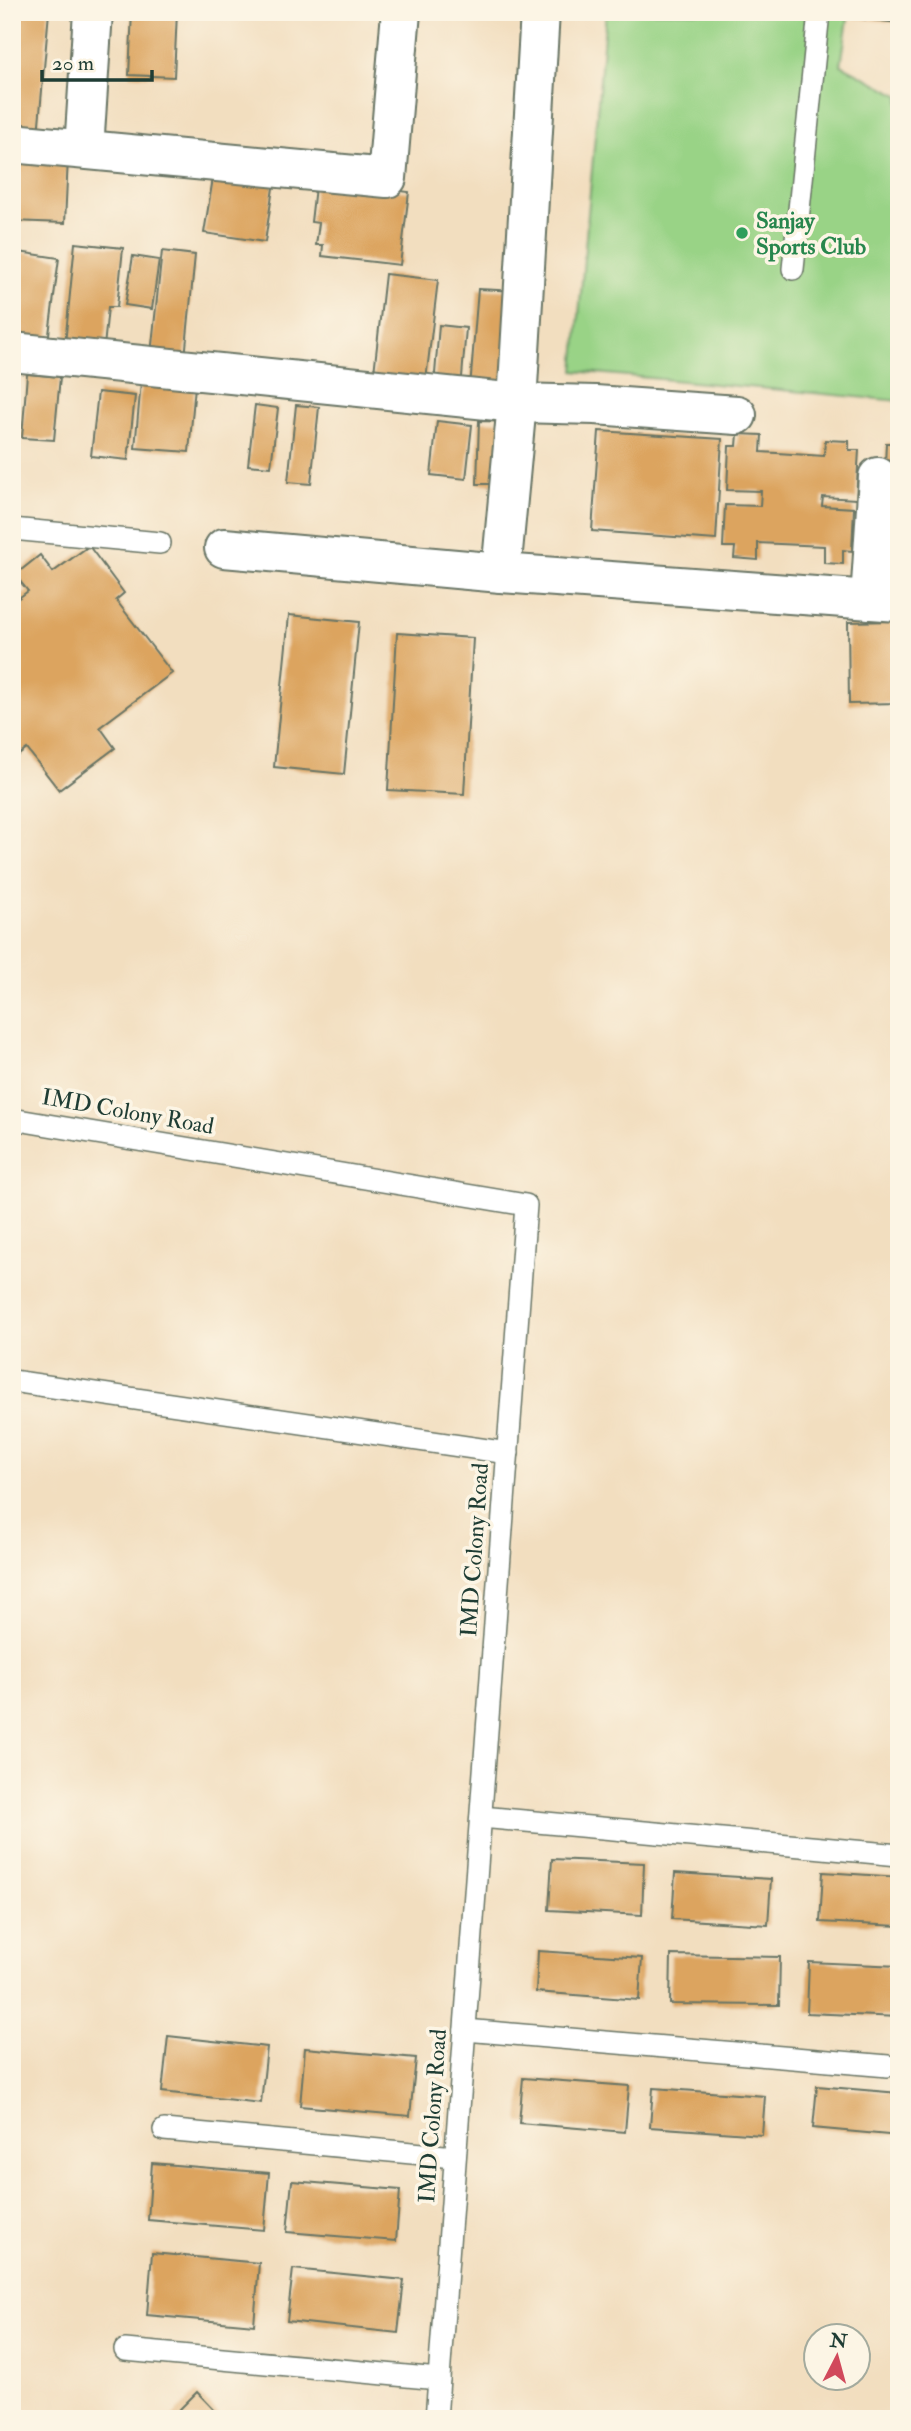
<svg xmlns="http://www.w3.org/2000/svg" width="911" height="2431" font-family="'IM FELL Double Pica',serif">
	<rect width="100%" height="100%" fill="#fcf5e5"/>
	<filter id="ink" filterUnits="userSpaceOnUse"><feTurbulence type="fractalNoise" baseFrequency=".0143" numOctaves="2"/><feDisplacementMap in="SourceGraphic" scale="14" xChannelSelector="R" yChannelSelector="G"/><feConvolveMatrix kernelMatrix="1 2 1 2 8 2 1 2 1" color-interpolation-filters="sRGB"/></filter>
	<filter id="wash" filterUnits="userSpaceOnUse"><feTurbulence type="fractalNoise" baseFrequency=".00686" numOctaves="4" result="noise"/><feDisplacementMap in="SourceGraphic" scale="28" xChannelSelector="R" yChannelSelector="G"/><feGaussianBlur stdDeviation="1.57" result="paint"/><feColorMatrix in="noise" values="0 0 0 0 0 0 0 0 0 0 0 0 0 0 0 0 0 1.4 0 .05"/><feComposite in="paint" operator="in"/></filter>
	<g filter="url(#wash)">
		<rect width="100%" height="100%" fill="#f2debf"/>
		<!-- garden -->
		<path fill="#99d386" stroke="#5c885d" stroke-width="2" d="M 606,12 L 849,12 L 841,65 L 899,95 L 899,401 L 574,371 Z"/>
		<g id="blocks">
			<!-- building -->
			<g fill="#dca45f">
				<path d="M 12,12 L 49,12 L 38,135 L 12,133 Z"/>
				<path d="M 132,12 L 177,12 L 174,77 L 129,75 Z"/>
				<path d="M 853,12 L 899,12 L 899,23 L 853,18 Z"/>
				<path d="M 12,155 L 68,157 L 65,223 L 12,221 Z"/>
				<path d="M 214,172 L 274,181 L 265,242 L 204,233 Z"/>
				<path d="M 329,182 L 409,192 L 400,265 L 322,256 L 323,245 L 316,245 L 319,223 L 311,222 L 315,187 Z"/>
				<path d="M 75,243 L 123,248 L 117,307 L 108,307 L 104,347 L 65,344 Z"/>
				<path d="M 12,251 L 59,258 L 48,342 L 12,337 Z"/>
				<path d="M 162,251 L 195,255 L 185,358 L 151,354 Z"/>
				<path d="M 133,256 L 159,260 L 152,309 L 125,305 Z"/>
				<path d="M 385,274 L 438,280 L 425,388 L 373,382 Z"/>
				<path d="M 478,289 L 517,291 L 509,391 L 470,388 Z"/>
				<path d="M 439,325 L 466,328 L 461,389 L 434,386 Z"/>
				<path d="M 142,371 L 196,375 L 189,452 L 135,448 Z"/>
				<path d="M 27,374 L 60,377 L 54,440 L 22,438 Z"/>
				<path d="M 98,392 L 135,396 L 128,460 L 91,456 Z"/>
				<path d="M 255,405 L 278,408 L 271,467 L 248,465 Z"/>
				<path d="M 296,405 L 319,407 L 311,484 L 288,482 Z"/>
				<path d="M 437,421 L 472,425 L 466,479 L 431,475 Z"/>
				<path d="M 479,421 L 512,422 L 507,484 L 477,484 Z"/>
				<path d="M 599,431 L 722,439 L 716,540 L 592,531 Z"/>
				<path d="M 738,434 L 762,435 L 761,452 L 824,456 L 825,440 L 849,441 L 849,450 L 859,450 L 856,499 L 823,497 L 822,506 L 854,508 L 852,551 L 843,550 L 843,564 L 824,563 L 824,546 L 758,543 L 758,560 L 734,558 L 735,547 L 723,547 L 725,505 L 760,506 L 761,491 L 727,490 L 729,446 L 737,446 Z"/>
				<path d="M 886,443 L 899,443 L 899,558 L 881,557 Z"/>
				<path d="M 89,546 L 124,593 L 116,600 L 172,673 L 100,727 L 115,748 L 59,790 L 27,749 L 12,760 L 12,603 L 28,591 L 15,575 L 40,555 L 53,572 Z"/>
				<path d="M 289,615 L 359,622 L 344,774 L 274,767 Z"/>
				<path d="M 899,621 L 899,703 L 849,704 L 848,622 Z"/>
				<path d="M 397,633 L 473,638 L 464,794 L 388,790 Z"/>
				<path d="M 552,1859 L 644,1863 L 642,1915 L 549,1910 Z"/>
				<path d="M 823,1872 L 899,1877 L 899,1926 L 820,1922 Z"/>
				<path d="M 675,1873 L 771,1879 L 768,1925 L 672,1919 Z"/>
				<path d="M 538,1951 L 642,1958 L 639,2000 L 536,1992 Z"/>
				<path d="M 671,1955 L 780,1957 L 779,2005 L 670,2004 Z"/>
				<path d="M 809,1962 L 899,1966 L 899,2017 L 807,2013 Z"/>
				<path d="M 168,2036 L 267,2047 L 261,2103 L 162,2092 Z"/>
				<path d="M 305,2048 L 416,2058 L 410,2116 L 300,2106 Z"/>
				<path d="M 523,2078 L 629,2086 L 625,2132 L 519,2123 Z"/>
				<path d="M 817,2086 L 899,2093 L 899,2136 L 813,2128 Z"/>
				<path d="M 653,2088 L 765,2096 L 762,2135 L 650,2127 Z"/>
				<path d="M 152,2163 L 269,2173 L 264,2230 L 148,2220 Z"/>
				<path d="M 292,2181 L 400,2190 L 396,2241 L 287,2232 Z"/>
				<path d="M 152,2253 L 259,2263 L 254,2325 L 147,2315 Z"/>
				<path d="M 293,2269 L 404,2280 L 398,2333 L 287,2321 Z"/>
				<path d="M 197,2392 L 223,2419 L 170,2419 Z"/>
			</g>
		</g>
	</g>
	<g filter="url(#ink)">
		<use href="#blocks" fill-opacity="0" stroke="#697565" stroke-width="2"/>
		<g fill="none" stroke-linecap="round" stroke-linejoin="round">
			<!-- service casing -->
			<g stroke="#697565" stroke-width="24">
				<g id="service">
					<path d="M 793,269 L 819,12"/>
					<path d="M 12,529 L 160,543"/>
					<path d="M 12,1119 L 526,1205 L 436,2419"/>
					<path d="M 12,1381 L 508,1453"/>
					<path d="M 481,1817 L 899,1855"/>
					<path d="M 465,2030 L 888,2066"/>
					<path d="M 164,2130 L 455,2157"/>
					<path d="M 125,2350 L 439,2379"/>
				</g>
			</g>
			<!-- minor casing -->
			<g stroke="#697565" stroke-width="42">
				<g id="minor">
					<path d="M 12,143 L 387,178 L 401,12"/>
					<path d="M 84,149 L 93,12"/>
					<path d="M 12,352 L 517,403 L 595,405 L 737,415"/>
					<path d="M 224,548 L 501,573 L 899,602"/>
					<path d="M 501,573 L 517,403 L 540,12"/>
					<path d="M 870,600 L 878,477"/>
				</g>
			</g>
			<!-- service -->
			<use href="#service" stroke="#fff" stroke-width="21"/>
			<!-- minor -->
			<use href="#minor" stroke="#fff" stroke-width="38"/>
		</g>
	</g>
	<!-- markers -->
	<circle fill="#2e9e5b" stroke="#fcf5e5" stroke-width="2.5" cx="742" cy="233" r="7"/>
	<g text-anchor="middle" stroke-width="7" stroke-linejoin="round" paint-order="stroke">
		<!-- leisure labels -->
		<g font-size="23" font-weight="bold" fill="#27864d" stroke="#fcf5e5" text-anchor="start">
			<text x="756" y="228">Sanjay<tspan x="756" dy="26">Sports Club</tspan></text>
		</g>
		<!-- street labels -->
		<g font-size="23" fill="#1f3d34" stroke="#fcf5e5">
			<text transform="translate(128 1111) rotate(10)" y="8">IMD Colony Road</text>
			<text transform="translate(474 1550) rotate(-86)" y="8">IMD Colony Road</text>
			<text transform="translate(432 2116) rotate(-86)" y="8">IMD Colony Road</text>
		</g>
	</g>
	<!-- margin -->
	<rect width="911" height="2431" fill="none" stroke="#fcf5e5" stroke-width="42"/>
	<!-- north arrow -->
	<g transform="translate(837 2357) rotate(6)"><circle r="33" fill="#fcf5e5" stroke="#a4ab9e" stroke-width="2"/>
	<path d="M0-5L12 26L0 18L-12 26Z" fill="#d1495b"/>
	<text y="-10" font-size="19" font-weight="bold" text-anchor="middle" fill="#1f3d34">N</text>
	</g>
	<!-- scale -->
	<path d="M42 70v10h110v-10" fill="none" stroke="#1f3d34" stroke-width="3.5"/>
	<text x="52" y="70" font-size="21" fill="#1f3d34" stroke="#fcf5e5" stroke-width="5" paint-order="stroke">20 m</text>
</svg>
